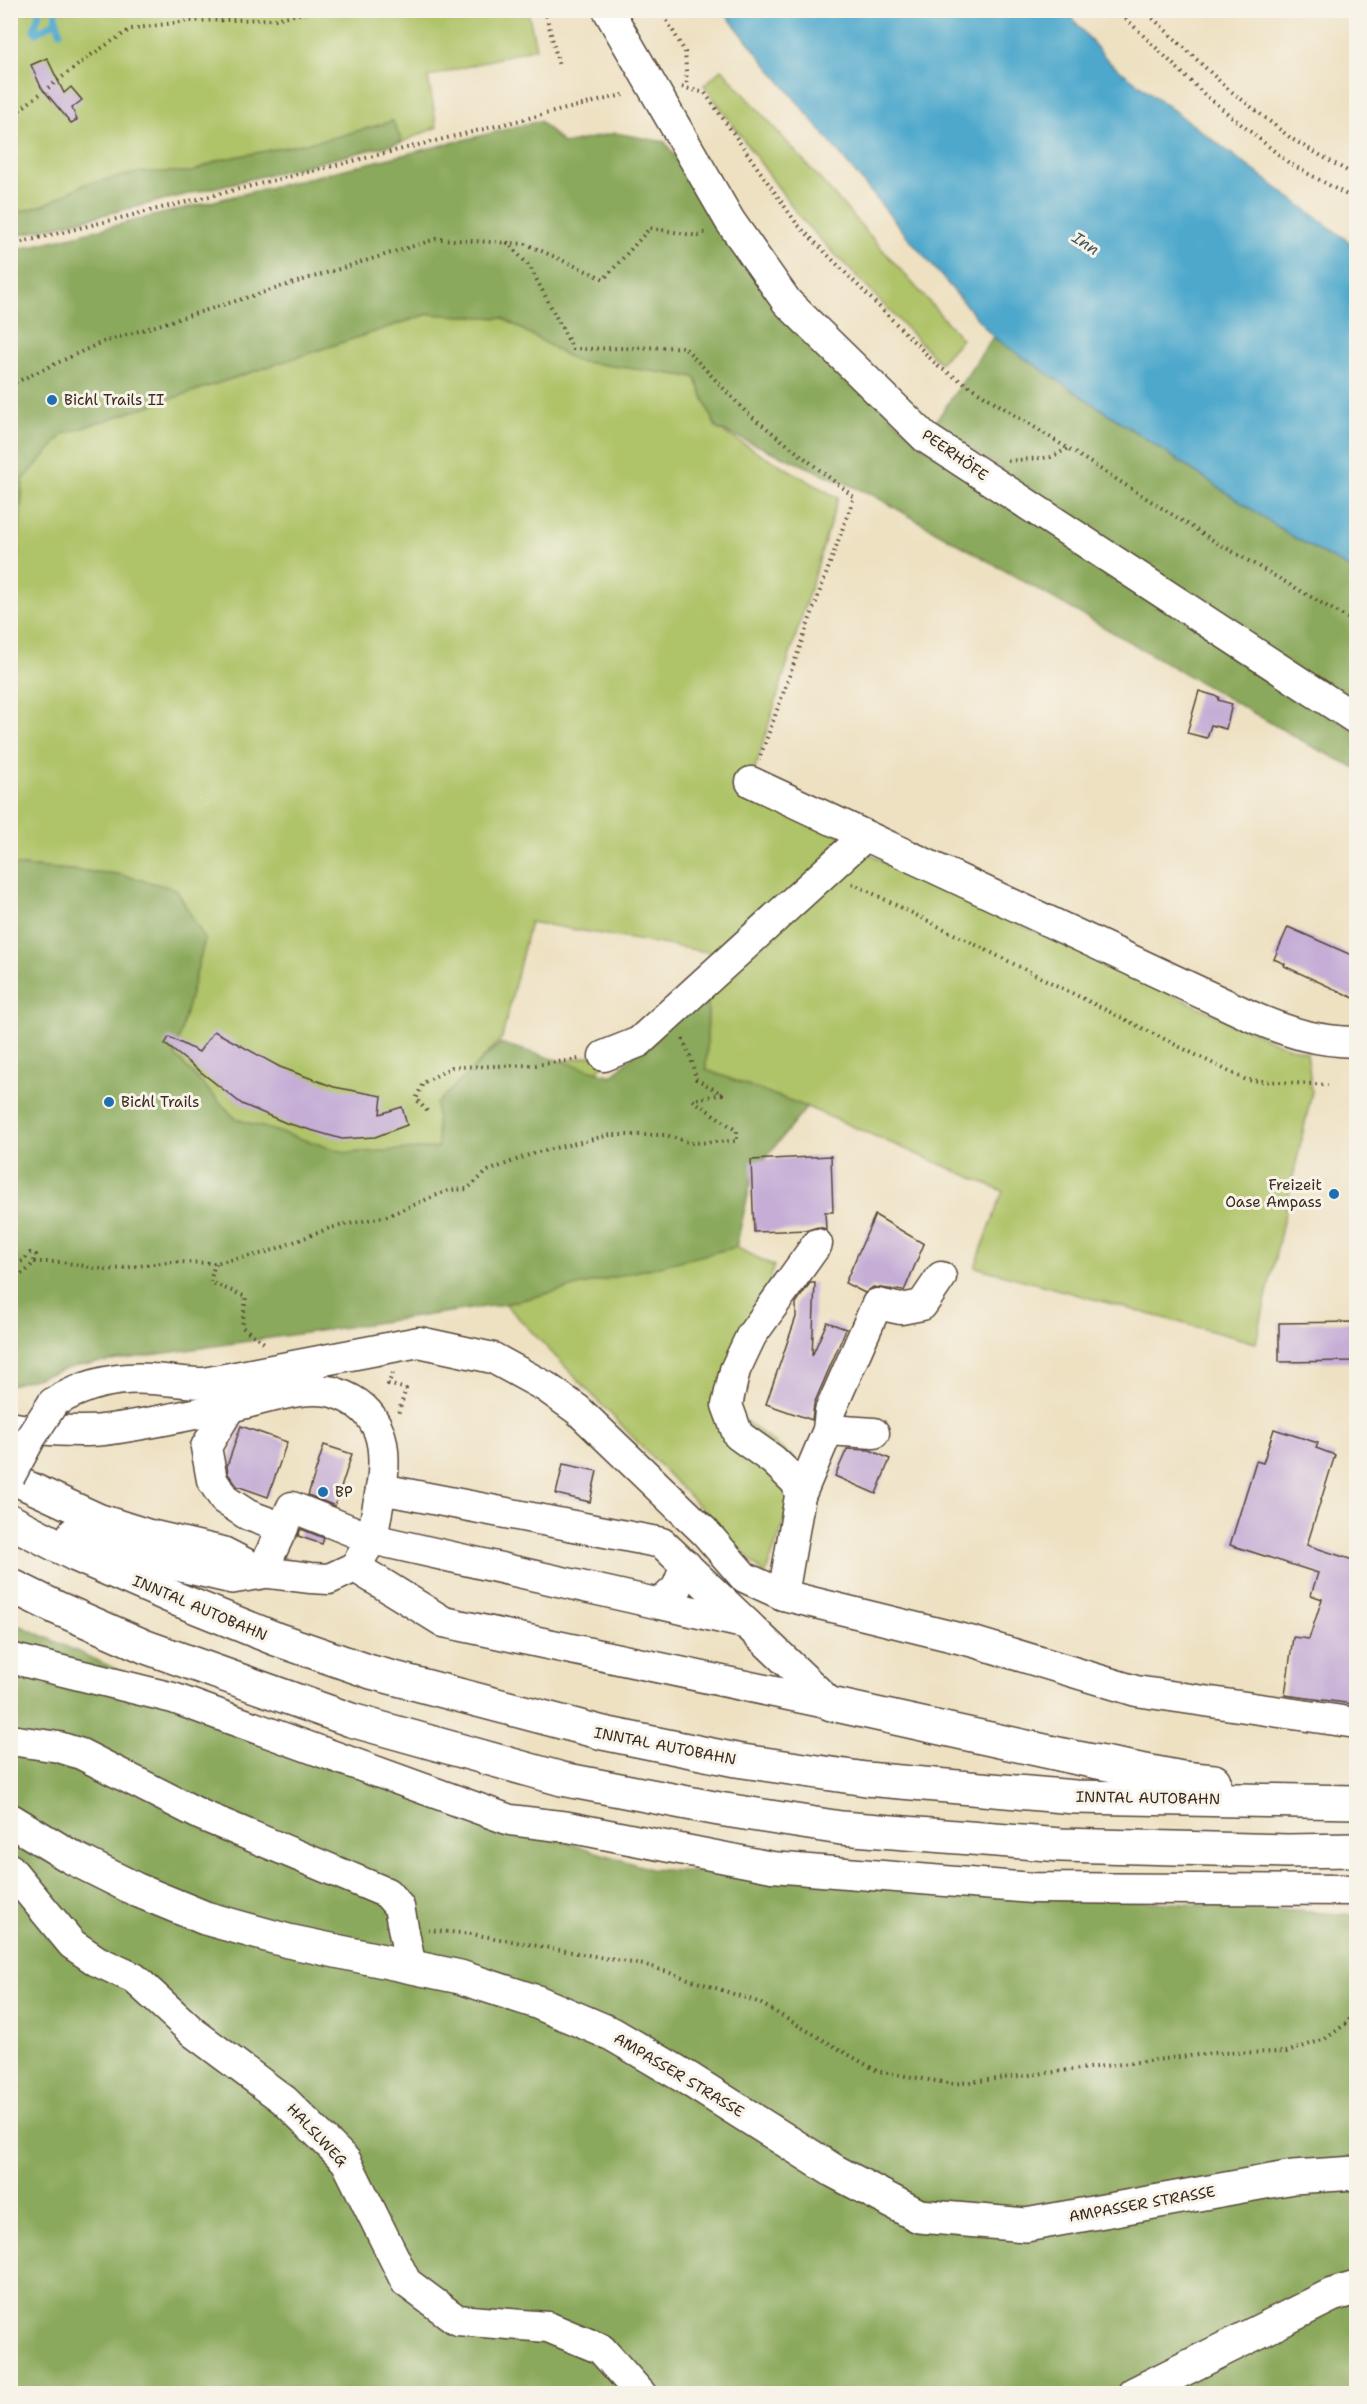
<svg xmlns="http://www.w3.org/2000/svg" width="1367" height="2404" font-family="'Shantell Sans',sans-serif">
	<rect width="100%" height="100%" fill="#f7f3e8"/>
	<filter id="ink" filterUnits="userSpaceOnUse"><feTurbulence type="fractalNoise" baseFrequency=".0167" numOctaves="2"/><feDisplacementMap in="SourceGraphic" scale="12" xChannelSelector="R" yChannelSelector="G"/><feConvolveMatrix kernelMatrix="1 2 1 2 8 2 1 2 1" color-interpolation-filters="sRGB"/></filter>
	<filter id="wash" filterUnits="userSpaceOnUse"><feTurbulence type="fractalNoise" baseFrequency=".008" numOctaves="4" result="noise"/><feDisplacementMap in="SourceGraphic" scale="24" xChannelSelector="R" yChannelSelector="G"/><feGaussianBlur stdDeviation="1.35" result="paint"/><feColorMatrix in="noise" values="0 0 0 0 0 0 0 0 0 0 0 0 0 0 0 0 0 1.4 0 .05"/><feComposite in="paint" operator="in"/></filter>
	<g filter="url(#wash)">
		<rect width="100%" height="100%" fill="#eee1c2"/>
		<!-- green -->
		<g fill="#afc368" stroke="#757643" stroke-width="1.5">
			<path d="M 10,11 L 528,11 L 536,48 L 428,77 L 437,127 L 402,142 L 11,237 Z"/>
			<path d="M 722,69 L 962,339 L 940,363 L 801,219 L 704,85 Z"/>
			<path d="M 10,304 L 65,433 L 429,314 L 503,318 L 576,361 L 695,377 L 716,428 L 838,498 L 751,782 L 886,863 L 1282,1045 L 1307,1052 L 1312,1092 L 1256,1343 L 975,1267 L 1003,1191 L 807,1107 L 706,1070 L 709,981 L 714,953 L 530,922 L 502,1038 L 461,1081 L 616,1051 L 553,1121 L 346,1249 L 10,936 L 269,1166 L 442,1153 L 436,1104 L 438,1148 L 347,1153 L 236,1119 L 174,1055 L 205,939 L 118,874 L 11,865 Z"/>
			<path d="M 736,1247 L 774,1266 L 735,1413 L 805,1467 L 765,1575 L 505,1304 Z"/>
		</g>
		<!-- forest -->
		<g fill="#8ba95c" stroke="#636a3d" stroke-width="1.5">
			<path d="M 393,121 L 402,142 L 11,237 L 11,214 L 44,205 L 85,184 L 143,172 L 192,172 L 219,160 L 332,138 Z"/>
			<path d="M 540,121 L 564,144 L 615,133 L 665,142 L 780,309 L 920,444 L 1356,732 L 1356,768 L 1311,746 L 873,495 L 716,428 L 695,377 L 576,361 L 503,318 L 428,314 L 64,434 L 23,480 L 11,654 L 11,251 Z"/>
			<path d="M 993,337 L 1290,535 L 1356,572 L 1356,707 L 1302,673 L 934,424 Z"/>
			<path d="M 11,865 L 118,874 L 176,889 L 205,939 L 175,1055 L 236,1119 L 347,1153 L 438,1148 L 436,1104 L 500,1043 L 612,1076 L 709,981 L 706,1070 L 807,1107 L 753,1173 L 736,1247 L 505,1304 L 76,1366 L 11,1385 Z"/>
			<path d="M 10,1621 L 301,1753 L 405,1791 L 650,1869 L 1356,1915 L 1356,2393 L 11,2393 Z"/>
		</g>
		<!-- water -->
		<path fill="#4ea8cc" stroke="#446975" stroke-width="1.5" d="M 723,11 L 1066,11 L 1109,62 L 1356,247 L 1356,572 L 1290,535 L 993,337 L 902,230 Z"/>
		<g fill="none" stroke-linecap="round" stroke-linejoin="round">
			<!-- stream -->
			<g stroke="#4ea8cc" stroke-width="7">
				<path d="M 40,10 L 34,30 L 36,33 L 57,21 L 60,32"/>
				<path d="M 55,21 L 56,10"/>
			</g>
		</g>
		<g id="blocks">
			<!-- building -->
			<g fill="#c5add6">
				<path d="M 47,58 L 64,93 L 71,87 L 82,100 L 72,108 L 77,120 L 71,123 L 41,87 L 31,65 Z"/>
				<path d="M 1199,691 L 1219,697 L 1218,700 L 1232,704 L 1226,729 L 1211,725 L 1207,738 L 1187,733 Z"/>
				<path d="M 1288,927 L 1356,957 L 1356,999 L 1284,966 L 1285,964 L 1274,959 Z"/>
				<path d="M 214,1031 L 280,1067 L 334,1087 L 382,1096 L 380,1114 L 402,1107 L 407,1125 L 375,1137 L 342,1139 L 286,1123 L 242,1104 L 165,1044 L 169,1037 L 199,1052 Z"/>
				<path d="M 831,1156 L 833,1212 L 825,1212 L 826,1229 L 818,1227 L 808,1230 L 754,1232 L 751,1160 Z"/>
				<path d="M 875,1215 L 924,1244 L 904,1291 L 873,1287 L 865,1293 L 845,1283 Z"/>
				<path d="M 810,1283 L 815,1283 L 812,1356 L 827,1322 L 846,1329 L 814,1404 L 812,1420 L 766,1404 L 796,1317 L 796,1303 Z"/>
				<path d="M 1356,1322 L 1356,1361 L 1279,1362 L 1279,1323 Z"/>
				<path d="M 241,1426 L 287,1442 L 268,1497 L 237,1486 L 228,1474 L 227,1466 Z"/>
				<path d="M 1274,1429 L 1318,1443 L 1316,1448 L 1335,1455 L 1307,1545 L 1356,1561 L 1356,1675 L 1353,1704 L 1285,1695 L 1293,1637 L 1309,1639 L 1322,1599 L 1311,1595 L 1318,1573 L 1230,1545 L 1256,1461 L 1263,1463 Z"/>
				<path d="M 324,1445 L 352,1454 L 335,1506 L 308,1495 Z"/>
				<path d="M 847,1449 L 870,1450 L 890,1459 L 876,1494 L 835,1476 Z"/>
				<path d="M 563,1464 L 597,1471 L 590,1502 L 556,1494 Z"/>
				<path d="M 301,1529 L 324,1538 L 322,1544 L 298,1536 Z"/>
			</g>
		</g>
	</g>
	<g filter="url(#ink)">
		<use href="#blocks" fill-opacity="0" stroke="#564537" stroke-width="1.5"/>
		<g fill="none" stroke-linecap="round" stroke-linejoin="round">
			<!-- minor casing -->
			<g stroke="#564537" stroke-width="33">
				<g id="minor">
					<path d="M 608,10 L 730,221 L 787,302 L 926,438 L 1356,719"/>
					<path d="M 751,782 L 1257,1019 C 1293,1034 1317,1041 1356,1042"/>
					<path d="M 604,1056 L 639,1042 L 865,836"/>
					<path d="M 53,1403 C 85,1384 116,1376 152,1379 C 170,1380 186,1383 204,1383 L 419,1342 L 493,1358 L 546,1387 L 578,1410 L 705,1532 L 744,1577 L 783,1595 L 974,1642 L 1136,1691 L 1356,1723"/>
					<path d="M 230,1407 L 206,1447 L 212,1480 L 225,1500 L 248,1515 L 283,1528"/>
					<path d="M 10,1427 L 21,1429 C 48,1429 77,1433 103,1430 C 145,1425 188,1415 229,1407 C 260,1401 306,1383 336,1393 C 383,1409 388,1447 381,1489"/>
					<path d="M 828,1430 L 874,1433"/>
					<path d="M 10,1478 L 99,1519 L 146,1534 L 223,1552 L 262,1572 L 311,1578 L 329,1579 L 355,1567 L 372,1539 L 381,1489 L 662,1543 L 831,1704"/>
					<path d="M 800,1496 L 828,1430 L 830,1411 L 877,1304 L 901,1309 L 922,1305 L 941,1277"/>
					<path d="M 355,1567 L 444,1622 L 831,1704"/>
					<path d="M 262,1572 L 292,1507 L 372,1539 L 660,1604 L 677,1588 L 686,1565"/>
					<path d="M 783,1595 L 800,1496 L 797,1483 L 773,1460 L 738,1435 L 727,1405 L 735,1370 L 751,1336 L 817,1244"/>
					<path d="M 660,1604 L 747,1624"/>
					<path d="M 10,1658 L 173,1698 L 510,1820 L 568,1827 L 772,1867 L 1032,1888 L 1356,1890"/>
					<path d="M 10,1740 L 59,1747 L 81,1754 L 201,1815 L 387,1893 L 399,1907 L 411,1968"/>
					<path d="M 10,1869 L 72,1944 L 97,1961 L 134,1978 L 194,2033 L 284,2100 L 346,2161 L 406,2282 L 457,2320 L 548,2327 L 601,2349 L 641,2394"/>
				</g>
			</g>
			<!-- major casing -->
			<g stroke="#564537" stroke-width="36">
				<g id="major">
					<path d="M 10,1820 L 71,1857 L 137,1890 L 205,1918 L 288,1941 L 460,1977 L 537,2002 L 612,2034 L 687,2078 L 834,2171 L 919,2216 L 1026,2225 L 1293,2177 L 1356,2173"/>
					<path d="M 1134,2394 L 1332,2295 L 1356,2288"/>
				</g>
			</g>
			<!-- highway casing -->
			<g stroke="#564537" stroke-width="36">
				<g id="highway">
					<path d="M 10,1521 L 76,1555 L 179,1600 L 276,1639 L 371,1672 L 603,1733 L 736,1760 L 866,1779 L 1075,1797 L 1356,1802"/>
					<path d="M 74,1534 L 151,1558 L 232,1577 L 262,1572"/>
					<path d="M 10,1585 L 57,1608 L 146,1647 L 351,1720 L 562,1779 L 719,1809 L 841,1828 L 1061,1845 L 1287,1851 L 1356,1850"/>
					<path d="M 831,1704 L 1077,1758 L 1182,1778 L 1214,1781"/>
				</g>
			</g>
			<!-- path -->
			<g stroke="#564537" stroke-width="4" stroke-dasharray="1.5 4.5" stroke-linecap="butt">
				<path d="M 545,10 L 559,66"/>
				<path d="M 661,10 L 685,52 L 687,87"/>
				<path d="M 1117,10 L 1205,95 L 1289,163 L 1356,200"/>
				<path d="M 1144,10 L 1227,88 L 1292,139 L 1356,176"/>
				<path d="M 682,87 L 705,93 L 797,224 L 939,367 L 1214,541 L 1356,623"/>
				<path d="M 10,117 L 91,55 L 131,29 L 188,21 L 275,19 L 318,10"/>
				<path d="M 507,242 L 530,267 L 573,349 L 684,347 L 746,412 L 854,497 L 759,760"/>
				<path d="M 10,245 L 627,94"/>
				<path d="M 10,385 L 100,343 L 436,239 L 526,244 L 604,279 L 650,228 L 698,236 L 708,231"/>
				<path d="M 1008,461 L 1051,457 L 1067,449"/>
				<path d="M 852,883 L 1246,1080 L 1328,1085"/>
				<path d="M 427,1111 L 416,1099 L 423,1083 L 452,1067 L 536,1065 L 579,1059"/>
				<path d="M 10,1262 L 13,1264 L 23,1261 L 30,1253 L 36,1255 C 33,1268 23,1274 10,1279"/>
				<path d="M 34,1262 L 62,1262 L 107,1270 L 169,1262 L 215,1263 L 265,1253 L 330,1228 L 387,1216 L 449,1190 L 467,1189 L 488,1171 L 534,1153 L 610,1135 L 666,1135 L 691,1143 L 737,1141 L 737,1131 L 693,1100 L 722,1094 L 696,1079 L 691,1058 L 682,1038"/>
				<path d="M 215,1263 L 210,1282 L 246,1297 L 242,1327 L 267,1345"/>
				<path d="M 393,1373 L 388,1384 L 406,1389 L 398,1414"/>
				<path d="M 428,1930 L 472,1934 L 649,1966 L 758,2002 L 877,2071 L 953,2084 L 1214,2053 L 1287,2052 L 1325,2039 L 1347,2023 L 1356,2010"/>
			</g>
			<!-- minor -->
			<use href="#minor" stroke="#fff" stroke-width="30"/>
			<!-- major -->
			<use href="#major" stroke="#fff" stroke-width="33"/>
			<!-- highway -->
			<use href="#highway" stroke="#fff" stroke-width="33"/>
			<!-- minor-bridge casing -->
			<g stroke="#564537" stroke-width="33" stroke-linecap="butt">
				<path id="minor-bridge" d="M 10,1476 L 31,1437 L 53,1403"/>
			</g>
			<!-- minor-bridge -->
			<use href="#minor-bridge" stroke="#fff" stroke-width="30"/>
		</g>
	</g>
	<!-- markers -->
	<g fill="#1f6fb2" stroke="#f7f3e8" stroke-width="2">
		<circle cx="52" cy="400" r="6"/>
		<circle cx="109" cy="1102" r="6"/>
		<circle cx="1334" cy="1194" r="6"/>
		<circle cx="323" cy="1492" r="6"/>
	</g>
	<g text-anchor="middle" stroke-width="6" stroke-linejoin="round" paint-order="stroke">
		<!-- poi labels -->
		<g font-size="15" fill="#3b2a1e" stroke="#f7f3e8" text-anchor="start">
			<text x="64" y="405">Bichl Trails II</text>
			<text x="121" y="1107">Bichl Trails</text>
			<text x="1322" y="1190" text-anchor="end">Freizeit<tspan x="1322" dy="17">Oase Ampass</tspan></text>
			<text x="335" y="1497">BP</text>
		</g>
		<!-- street labels -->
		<g font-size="15" fill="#3b2a1e" stroke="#f7f3e8">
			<text transform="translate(955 455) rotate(35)" y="5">PEERHÖFE</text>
			<text transform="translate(200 1608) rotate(23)" y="5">INNTAL AUTOBAHN</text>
			<text transform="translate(665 1746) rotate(11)" y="5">INNTAL AUTOBAHN</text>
			<text transform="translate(1148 1798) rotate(1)" y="5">INNTAL AUTOBAHN</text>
			<text transform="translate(679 2075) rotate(31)" y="5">AMPASSER STRASSE</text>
			<text transform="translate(317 2135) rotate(47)" y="5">HALSLWEG</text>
			<text transform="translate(1142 2204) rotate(-10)" y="5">AMPASSER STRASSE</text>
		</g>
		<!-- water labels -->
		<g font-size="16" font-style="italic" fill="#42565b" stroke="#f7f3e8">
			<text transform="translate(1086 243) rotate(34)" y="6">Inn</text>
		</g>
	</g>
	<!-- margin -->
	<rect width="1367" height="2404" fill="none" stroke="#f7f3e8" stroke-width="36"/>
</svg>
